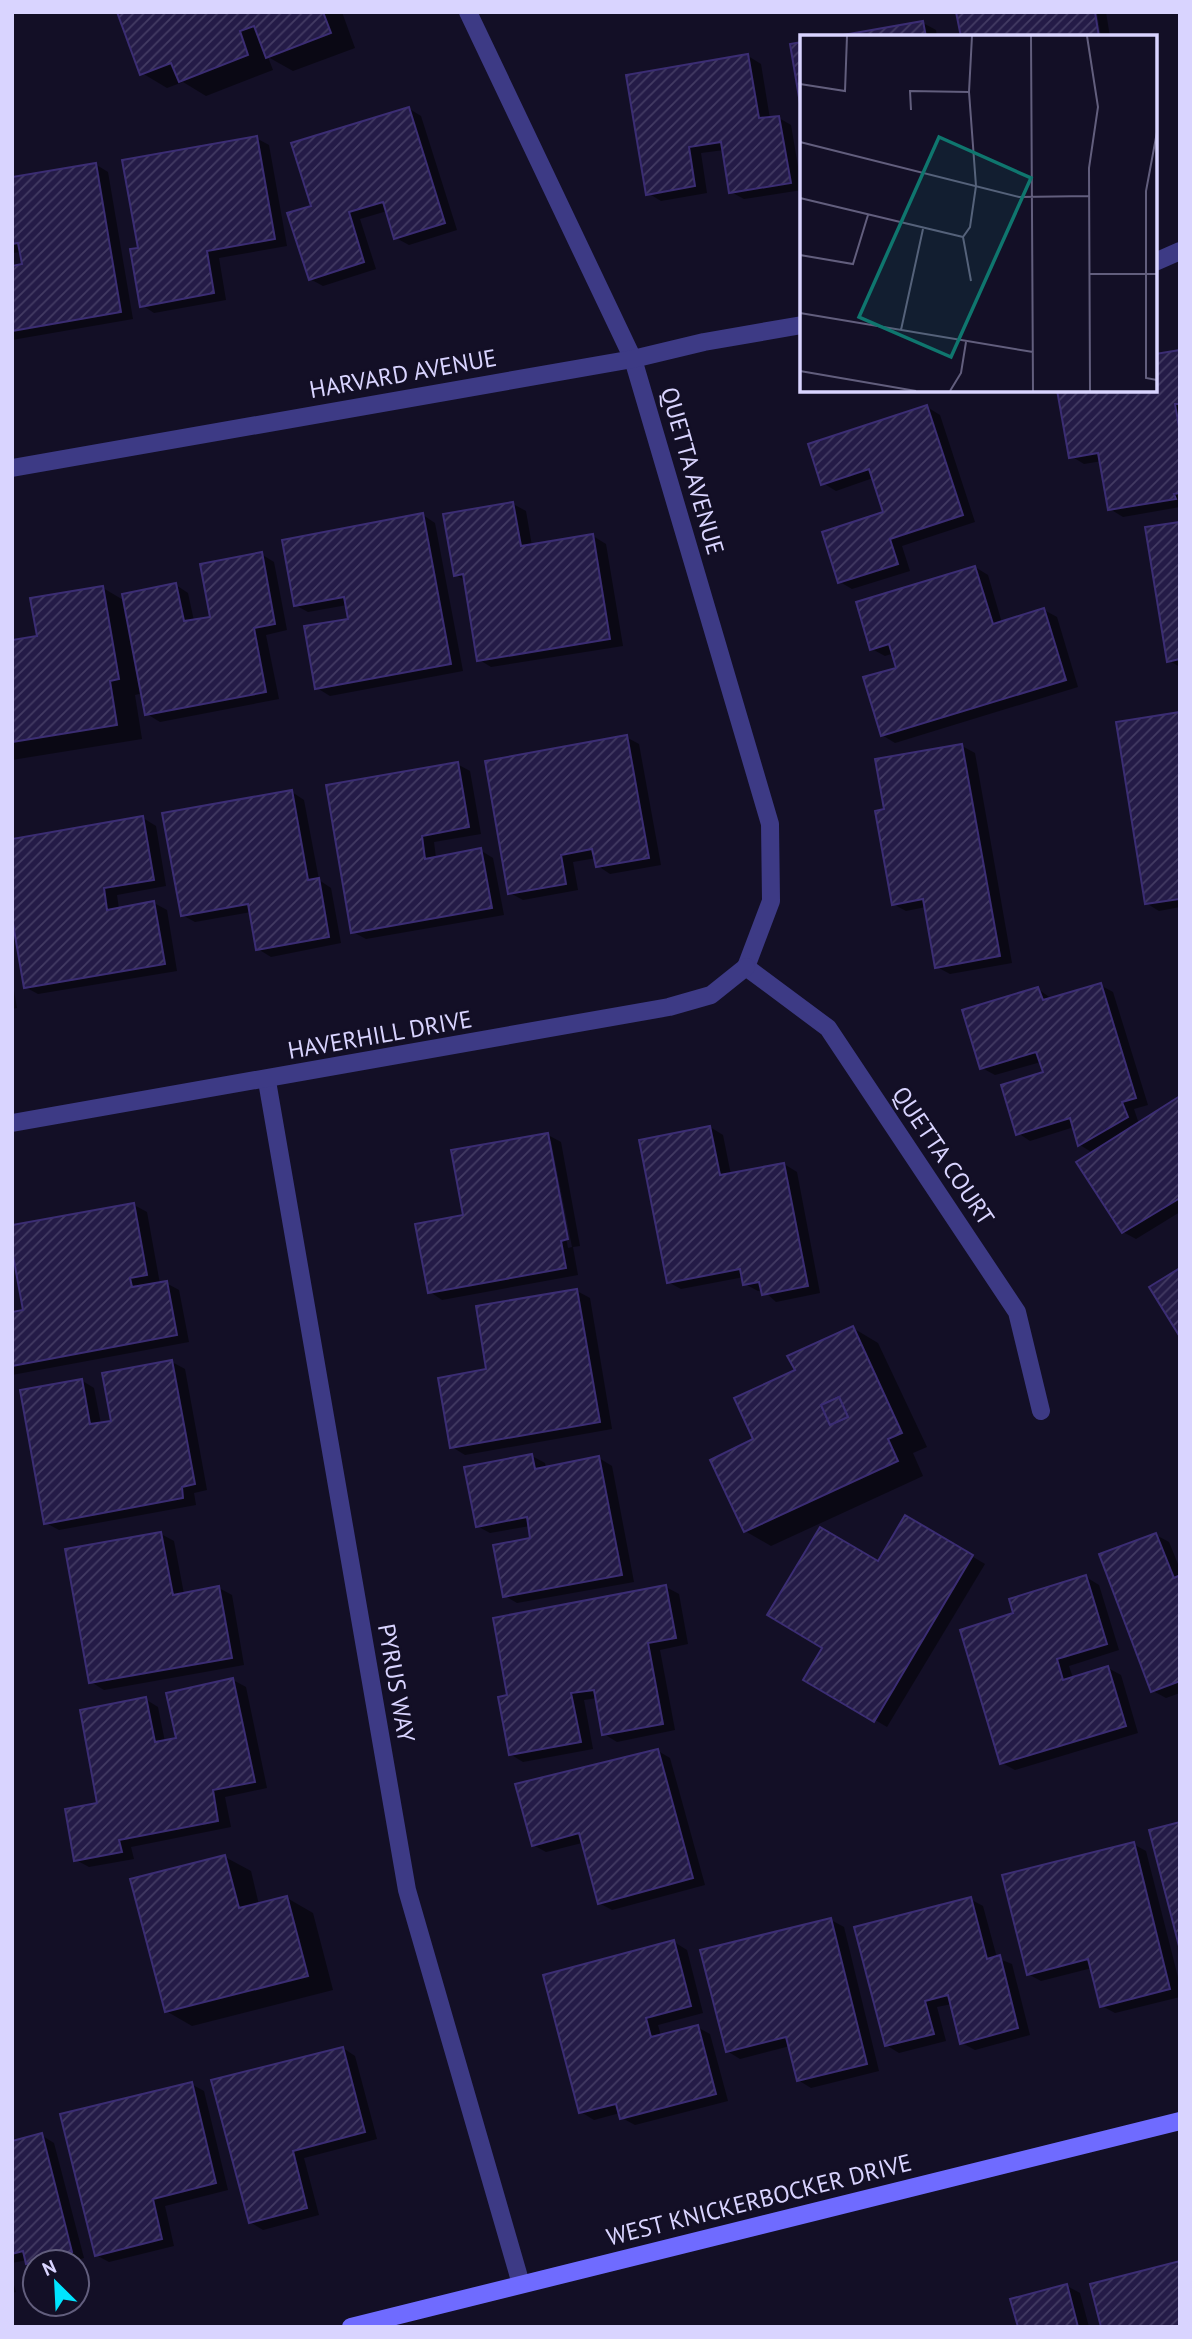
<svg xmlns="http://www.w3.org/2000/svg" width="1192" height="2339" font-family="'PT Sans',sans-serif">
	<defs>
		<pattern id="building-hatch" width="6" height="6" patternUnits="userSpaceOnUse" patternTransform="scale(1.75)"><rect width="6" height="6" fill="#241b47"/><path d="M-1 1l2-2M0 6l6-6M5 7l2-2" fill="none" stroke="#433b63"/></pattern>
	</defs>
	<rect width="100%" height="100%" fill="#130f26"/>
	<!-- shadow -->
	<g fill="#0007" fill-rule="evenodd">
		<path d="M 119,12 L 342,12 L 355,48 L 293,71 L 268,57 L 273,70 L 206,96 L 183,82 L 167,88 L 142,73 Z"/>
		<path d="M 1097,12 L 1106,12 L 1110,37 L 1101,37 Z"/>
		<path d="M 923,23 L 936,30 L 937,37 L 842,37 Z"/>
		<path d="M 748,56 L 761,64 L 770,119 L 779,118 L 791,125 L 802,190 L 744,199 L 731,192 L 724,150 L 701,153 L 707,193 L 661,201 L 648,193 Z"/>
		<path d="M 408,108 L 421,116 L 457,230 L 409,245 L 396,238 L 387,211 L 360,219 L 376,269 L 323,286 L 310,279 L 313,207 Z"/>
		<path d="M 256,138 L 269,145 L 287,246 L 219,258 L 226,300 L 154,313 L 142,305 L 140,249 Z"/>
		<path d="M 95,164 L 108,172 L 133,319 L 12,340 L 12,268 L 24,266 L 21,252 L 12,253 L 12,179 Z"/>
		<path d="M 1180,351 L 1180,507 L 1123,517 L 1110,509 L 1102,461 L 1084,464 L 1071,456 L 1155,390 Z"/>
		<path d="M 927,407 L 940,415 L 975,522 L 902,546 L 910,571 L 852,589 L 840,582 L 885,513 L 873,478 L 836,491 L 823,483 Z"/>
		<path d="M 513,504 L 526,511 L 532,546 L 593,536 L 606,544 L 623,646 L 491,667 L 478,659 L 466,581 L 456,575 Z"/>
		<path d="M 423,515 L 435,523 L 463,671 L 330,696 L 317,688 L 350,620 L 347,605 L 308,612 L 295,605 Z"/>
		<path d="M 1180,523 L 1180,667 L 1168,660 Z"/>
		<path d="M 261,554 L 274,562 L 287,630 L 266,635 L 279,699 L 160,722 L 147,714 L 143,693 L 135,695 L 142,739 L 12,760 L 12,642 L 39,637 L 103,588 L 125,601 L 176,585 L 188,593 L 194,621 L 212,618 Z"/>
		<path d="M 975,567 L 988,575 L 1002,623 L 1044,610 L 1057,617 L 1078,687 L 895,743 L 882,735 L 898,669 L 894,653 L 885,656 L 872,649 Z"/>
		<path d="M 1180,714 L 1180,907 L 1159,911 L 1146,903 Z"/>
		<path d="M 626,737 L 639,744 L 661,865 L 610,874 L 598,866 L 596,858 L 573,862 L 578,890 L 523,900 L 510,893 Z"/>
		<path d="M 962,746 L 975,753 L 1012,963 L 950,974 L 937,967 L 926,907 L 906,911 L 893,904 L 886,810 Z"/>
		<path d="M 457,764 L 470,771 L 481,834 L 434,842 L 436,858 L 480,850 L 493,858 L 504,915 L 366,939 L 353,932 Z"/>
		<path d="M 292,792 L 304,800 L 319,880 L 331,888 L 341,943 L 271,957 L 258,949 L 251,912 L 195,922 L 182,915 Z"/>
		<path d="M 143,818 L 156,826 L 166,886 L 117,895 L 119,909 L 154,903 L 167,910 L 177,971 L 38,994 L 25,987 Z"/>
		<path d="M 12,979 L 17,1008 L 12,1009 Z"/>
		<path d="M 1100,985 L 1113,992 L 1148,1105 L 1134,1109 L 1139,1124 L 1180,1098 L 1180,1212 L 1136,1239 L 1123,1232 L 1093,1153 L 1080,1145 L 1074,1127 L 1030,1141 L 1018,1133 L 1045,1074 L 1041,1062 L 995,1075 L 982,1068 L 1038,989 L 1052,999 Z"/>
		<path d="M 710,1127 L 723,1135 L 731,1175 L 784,1164 L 797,1172 L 820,1293 L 776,1302 L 763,1290 L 758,1291 L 745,1284 L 744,1277 L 681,1289 L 668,1282 Z"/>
		<path d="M 548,1135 L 561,1142 L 580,1246 L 573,1247 L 578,1275 L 442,1300 L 430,1292 L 465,1216 ZM 548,1141 L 551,1141 L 572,1247 L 568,1248 Z"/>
		<path d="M 134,1205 L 147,1212 L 160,1284 L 166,1283 L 179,1290 L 189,1342 L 12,1375 L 12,1314 L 25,1311 Z"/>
		<path d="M 577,1291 L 590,1298 L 612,1429 L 465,1455 L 452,1447 L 488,1371 Z"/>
		<path d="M 853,1328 L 878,1343 L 927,1447 L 913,1453 L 923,1476 L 771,1546 L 745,1531 L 755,1440 L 797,1371 Z"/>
		<path d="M 172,1362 L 185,1369 L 207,1490 L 194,1493 L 196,1505 L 59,1530 L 46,1523 L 81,1380 L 94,1388 L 101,1424 L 113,1423 Z"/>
		<path d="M 532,1456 L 545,1463 L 546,1468 L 599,1458 L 612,1466 L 634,1582 L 517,1603 L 505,1596 L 532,1540 L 530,1526 L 490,1533 L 477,1526 Z"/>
		<path d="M 906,1517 L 985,1564 L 887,1727 L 806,1679 Z"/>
		<path d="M 161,1534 L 174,1541 L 184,1594 L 219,1588 L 232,1595 L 244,1665 L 104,1690 L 91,1682 Z"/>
		<path d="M 1156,1535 L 1169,1542 L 1180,1569 L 1180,1693 L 1166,1698 L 1153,1691 Z"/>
		<path d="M 1086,1577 L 1099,1585 L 1119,1650 L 1069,1666 L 1073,1678 L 1108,1668 L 1121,1675 L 1138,1733 L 1015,1770 L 1002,1763 L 1015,1614 Z"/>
		<path d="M 666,1587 L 679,1594 L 688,1644 L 660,1650 L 675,1730 L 617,1742 L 604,1734 L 597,1698 L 584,1700 L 593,1749 L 523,1762 L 510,1754 L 509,1696 Z"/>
		<path d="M 233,1680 L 246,1687 L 267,1788 L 225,1797 L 231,1827 L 131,1847 L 134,1859 L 89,1867 L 76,1860 L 145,1699 L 158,1707 L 165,1742 L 178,1739 Z"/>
		<path d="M 658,1751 L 670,1758 L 705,1885 L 612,1910 L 599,1903 L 582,1843 L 546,1852 L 533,1845 L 517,1785 Z"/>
		<path d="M 1133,1844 L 1146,1851 L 1180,1985 L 1180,1997 L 1115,2013 L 1102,2006 L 1092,1968 L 1041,1981 L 1028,1974 Z"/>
		<path d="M 225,1857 L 251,1871 L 259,1905 L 287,1898 L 313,1913 L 333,1990 L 192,2026 L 166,2011 Z"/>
		<path d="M 970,1899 L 983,1906 L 997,1958 L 1012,1964 L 1030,2035 L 975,2050 L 962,2043 L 952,2004 L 937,2007 L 946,2041 L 899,2053 L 886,2045 Z"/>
		<path d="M 831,1920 L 844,1927 L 879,2071 L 811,2088 L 798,2080 L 790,2046 L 740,2059 L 727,2051 Z"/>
		<path d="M 674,1942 L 687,1950 L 703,2013 L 658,2025 L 661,2036 L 697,2027 L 710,2034 L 728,2101 L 635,2125 L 622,2118 L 620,2113 L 594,2120 L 581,2112 Z"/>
		<path d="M 343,2048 L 355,2056 L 377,2139 L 304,2158 L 319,2215 L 263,2230 L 250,2222 Z"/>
		<path d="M 191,2084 L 204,2091 L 228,2190 L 165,2206 L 174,2246 L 109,2262 L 96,2255 Z"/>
		<path d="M 41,2135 L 54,2143 L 84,2258 L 71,2262 L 35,2262 L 35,2267 L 27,2260 L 12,2263 L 12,2143 Z"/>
		<path d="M 12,2278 L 16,2292 L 12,2293 Z"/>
		<path d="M 1067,2286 L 1080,2293 L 1089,2327 L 1020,2327 Z"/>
	</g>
	<!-- building -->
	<g fill="url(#building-hatch)" stroke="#3b2d73" stroke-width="2" fill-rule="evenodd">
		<path d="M 117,12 L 323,12 L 331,33 L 266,58 L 254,26 L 240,31 L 248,55 L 179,82 L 171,63 L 140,75 Z"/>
		<path d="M 956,12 L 1095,12 L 1099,37 L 961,37 Z"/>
		<path d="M 923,21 L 926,37 L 832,37 Z"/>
		<path d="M 802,42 L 802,115 L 790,44 Z"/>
		<path d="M 748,54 L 759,118 L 779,116 L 791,183 L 729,193 L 721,142 L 689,147 L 695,186 L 646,195 L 626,75 Z"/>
		<path d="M 409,107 L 445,223 L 394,239 L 383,202 L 349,212 L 364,262 L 309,280 L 287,213 L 311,206 L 291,143 Z"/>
		<path d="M 257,136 L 275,239 L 207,251 L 214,293 L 140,307 L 130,249 L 138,248 L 122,160 Z"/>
		<path d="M 96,163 L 121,312 L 12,331 L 12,266 L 22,264 L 18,243 L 12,244 L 12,177 Z"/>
		<path d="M 1180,350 L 1180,404 L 1175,404 L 1180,432 L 1180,493 L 1174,494 L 1176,499 L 1108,510 L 1098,453 L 1069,458 L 1057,390 L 1155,390 L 1155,354 Z"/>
		<path d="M 927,405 L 963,515 L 890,539 L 898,564 L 838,583 L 822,532 L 883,512 L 869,469 L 821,485 L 808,444 Z"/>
		<path d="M 513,502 L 521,546 L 593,534 L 610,639 L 477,661 L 463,574 L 454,576 L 443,514 Z"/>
		<path d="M 423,513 L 451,664 L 315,689 L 304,626 L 348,619 L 344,597 L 294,606 L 282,540 Z"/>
		<path d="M 1180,522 L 1180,659 L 1167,662 L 1145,527 Z"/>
		<path d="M 262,552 L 275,624 L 254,628 L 266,692 L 145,715 L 122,594 L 176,583 L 184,621 L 210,617 L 200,564 Z"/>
		<path d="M 975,566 L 993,624 L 1044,608 L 1066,680 L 881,736 L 863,677 L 896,668 L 889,644 L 870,650 L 856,602 Z"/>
		<path d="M 103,586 L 119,679 L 110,681 L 117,725 L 12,742 L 12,640 L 37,636 L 30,598 Z"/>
		<path d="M 1180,712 L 1180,899 L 1145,904 L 1116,722 Z"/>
		<path d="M 627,735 L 649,858 L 596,867 L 592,849 L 561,855 L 566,884 L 508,894 L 485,761 Z"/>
		<path d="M 962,744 L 1000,956 L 935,968 L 923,899 L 892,905 L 875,811 L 884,809 L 875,759 Z"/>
		<path d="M 458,762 L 469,827 L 422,836 L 425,859 L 481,848 L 492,908 L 351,933 L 326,785 Z"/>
		<path d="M 292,790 L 308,880 L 319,878 L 329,937 L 256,950 L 248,904 L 181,916 L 162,813 Z"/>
		<path d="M 143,816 L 154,880 L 104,888 L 107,910 L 154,901 L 165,964 L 24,988 L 12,918 L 12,839 Z"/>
		<path d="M 1101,983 L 1136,1098 L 1122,1102 L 1128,1117 L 1078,1146 L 1070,1118 L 1016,1135 L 1001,1085 L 1043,1072 L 1036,1052 L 980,1069 L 962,1010 L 1038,987 L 1043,1000 Z"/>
		<path d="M 1180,1096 L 1180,1198 L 1122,1233 L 1076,1162 Z"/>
		<path d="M 710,1126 L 720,1175 L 784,1163 L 808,1286 L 762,1295 L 759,1282 L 743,1285 L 740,1269 L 667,1283 L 639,1140 Z"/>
		<path d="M 548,1133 L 568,1239 L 561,1241 L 566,1268 L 428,1293 L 415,1224 L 463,1215 L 451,1150 Z"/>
		<path d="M 134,1203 L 147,1275 L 130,1278 L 132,1287 L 167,1281 L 177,1335 L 12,1366 L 12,1312 L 23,1310 L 12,1250 L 12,1225 Z"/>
		<path d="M 1180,1268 L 1180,1337 L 1149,1287 Z"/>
		<path d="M 577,1289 L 600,1422 L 450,1448 L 438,1378 L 486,1369 L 476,1306 Z"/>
		<path d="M 853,1326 L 902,1433 L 888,1439 L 898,1461 L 744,1532 L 710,1460 L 753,1439 L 734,1398 L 795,1370 L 787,1356 ZM 839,1397 L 848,1417 L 830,1425 L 821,1405 Z"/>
		<path d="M 172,1360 L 195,1484 L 182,1487 L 183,1498 L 44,1524 L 20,1390 L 82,1379 L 90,1424 L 111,1421 L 102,1373 Z"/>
		<path d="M 839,1397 L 848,1417 L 830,1425 L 821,1405 Z"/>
		<path d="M 532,1454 L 535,1469 L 599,1456 L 622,1575 L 503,1597 L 493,1545 L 530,1538 L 527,1517 L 476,1527 L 464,1467 Z"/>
		<path d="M 905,1515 L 973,1555 L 874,1722 L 803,1680 L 822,1648 L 767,1615 L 820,1527 L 878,1561 Z"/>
		<path d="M 161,1532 L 173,1595 L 219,1586 L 232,1658 L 89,1683 L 65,1549 Z"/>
		<path d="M 1156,1533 L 1174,1578 L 1180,1575 L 1180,1681 L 1151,1692 L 1099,1554 Z"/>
		<path d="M 1086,1575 L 1107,1644 L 1057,1659 L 1063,1680 L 1108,1666 L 1126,1726 L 1000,1764 L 960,1630 L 1013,1613 L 1009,1599 Z"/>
		<path d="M 666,1585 L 676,1638 L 648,1643 L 663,1724 L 602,1735 L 594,1690 L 571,1693 L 581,1742 L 509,1755 L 498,1697 L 507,1695 L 493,1618 Z"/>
		<path d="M 233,1678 L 255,1782 L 213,1790 L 218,1821 L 119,1840 L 122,1852 L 74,1861 L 65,1809 L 97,1803 L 80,1710 L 146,1697 L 155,1742 L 176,1738 L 166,1693 Z"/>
		<path d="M 658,1749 L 693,1878 L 598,1904 L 579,1833 L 532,1846 L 515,1784 Z"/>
		<path d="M 1180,1822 L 1180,1950 L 1149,1830 Z"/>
		<path d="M 1134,1842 L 1170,1989 L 1100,2007 L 1088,1959 L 1027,1975 L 1002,1875 Z"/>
		<path d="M 225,1855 L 239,1908 L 287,1896 L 308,1976 L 165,2012 L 130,1879 Z"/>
		<path d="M 971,1897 L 987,1959 L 1000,1955 L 1018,2028 L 960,2044 L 948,1995 L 925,2001 L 934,2034 L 885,2046 L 854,1927 Z"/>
		<path d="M 831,1918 L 867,2064 L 797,2081 L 786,2037 L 726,2052 L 700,1950 Z"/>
		<path d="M 674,1940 L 691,2006 L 646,2018 L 651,2037 L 698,2025 L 716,2094 L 620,2119 L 616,2104 L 579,2113 L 543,1975 Z"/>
		<path d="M 343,2047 L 365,2132 L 293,2151 L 307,2208 L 249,2223 L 211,2080 Z"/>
		<path d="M 192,2082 L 216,2183 L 153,2199 L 162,2239 L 95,2256 L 60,2114 Z"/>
		<path d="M 42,2133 L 72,2252 L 26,2264 L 23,2251 L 12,2254 L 12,2141 Z"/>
		<path d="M 1180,2261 L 1180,2327 L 1101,2327 L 1090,2284 Z"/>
		<path d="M 1067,2284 L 1078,2327 L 1018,2327 L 1010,2299 Z"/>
	</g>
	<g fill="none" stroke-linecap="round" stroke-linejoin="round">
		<!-- street -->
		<g stroke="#3d3a85" stroke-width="18">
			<path d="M 468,12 L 633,359 L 770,824 L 771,901 L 746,967"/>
			<path d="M 1155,262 L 1180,251"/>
			<path d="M 12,468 L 633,359 L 704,342 L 802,325"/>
			<path d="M 746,967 L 828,1028 L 1017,1312 L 1041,1411"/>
			<path d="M 267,1081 L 407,1890 L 521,2284"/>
			<path d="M 12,1123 L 669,1007 L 711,995 L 746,967"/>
		</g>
		<!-- secondary -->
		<path stroke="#6f6bff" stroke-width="18" d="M 351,2327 L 1180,2121"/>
	</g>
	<g text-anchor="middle" stroke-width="5" stroke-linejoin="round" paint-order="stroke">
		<!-- street labels -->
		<g font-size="24" fill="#d9d4ff" stroke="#130f26">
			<text transform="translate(403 374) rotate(-10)" y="8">HARVARD AVENUE</text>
			<text transform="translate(692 471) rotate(74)" y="8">QUETTA AVENUE</text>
			<text transform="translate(380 1035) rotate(-10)" y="8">HAVERHILL DRIVE</text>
			<text transform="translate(943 1156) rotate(56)" y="8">QUETTA COURT</text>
			<text transform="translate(396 1683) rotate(80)" y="8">PYRUS WAY</text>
			<text transform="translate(759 2200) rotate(-14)" y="8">WEST KNICKERBOCKER DRIVE</text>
		</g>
	</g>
	<!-- overview -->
	<g transform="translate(800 35)">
		<rect width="357" height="357" fill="#130f26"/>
		<path fill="none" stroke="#625e7d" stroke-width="2" d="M 231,1 L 233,356M 287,1 L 298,72 L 289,133 L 290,356M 0,49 L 45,56 L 47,1M 111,75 L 110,56 L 169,57M 357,97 L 346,156 L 346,343 L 357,345M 0,107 L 219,162 L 289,161M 0,163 L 163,202M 163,202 L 170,192 L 176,151 L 169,57 L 172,1M 163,202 L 171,246M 0,220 L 53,229 L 68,180M 290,239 L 357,239M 0,278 L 233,317M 101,295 L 123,194M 0,336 L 116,356M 150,356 L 161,338 L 166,307"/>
		<path fill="#0f766e" fill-opacity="0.15" stroke="#0f766e" stroke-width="3.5" d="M 139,102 L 231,143 L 151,322 L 59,282 Z"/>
		<rect width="357" height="357" fill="none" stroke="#d9d4ff" stroke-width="3.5"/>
	</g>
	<!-- border -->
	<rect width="1192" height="2339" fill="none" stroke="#d9d4ff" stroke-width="28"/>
	<!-- north arrow -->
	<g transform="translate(56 2283) rotate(336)"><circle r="33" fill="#130f26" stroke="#625e7d" stroke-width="2"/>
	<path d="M0-5L12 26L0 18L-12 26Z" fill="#00e5ff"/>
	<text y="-10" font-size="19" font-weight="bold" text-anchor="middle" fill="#d9d4ff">N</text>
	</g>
</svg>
